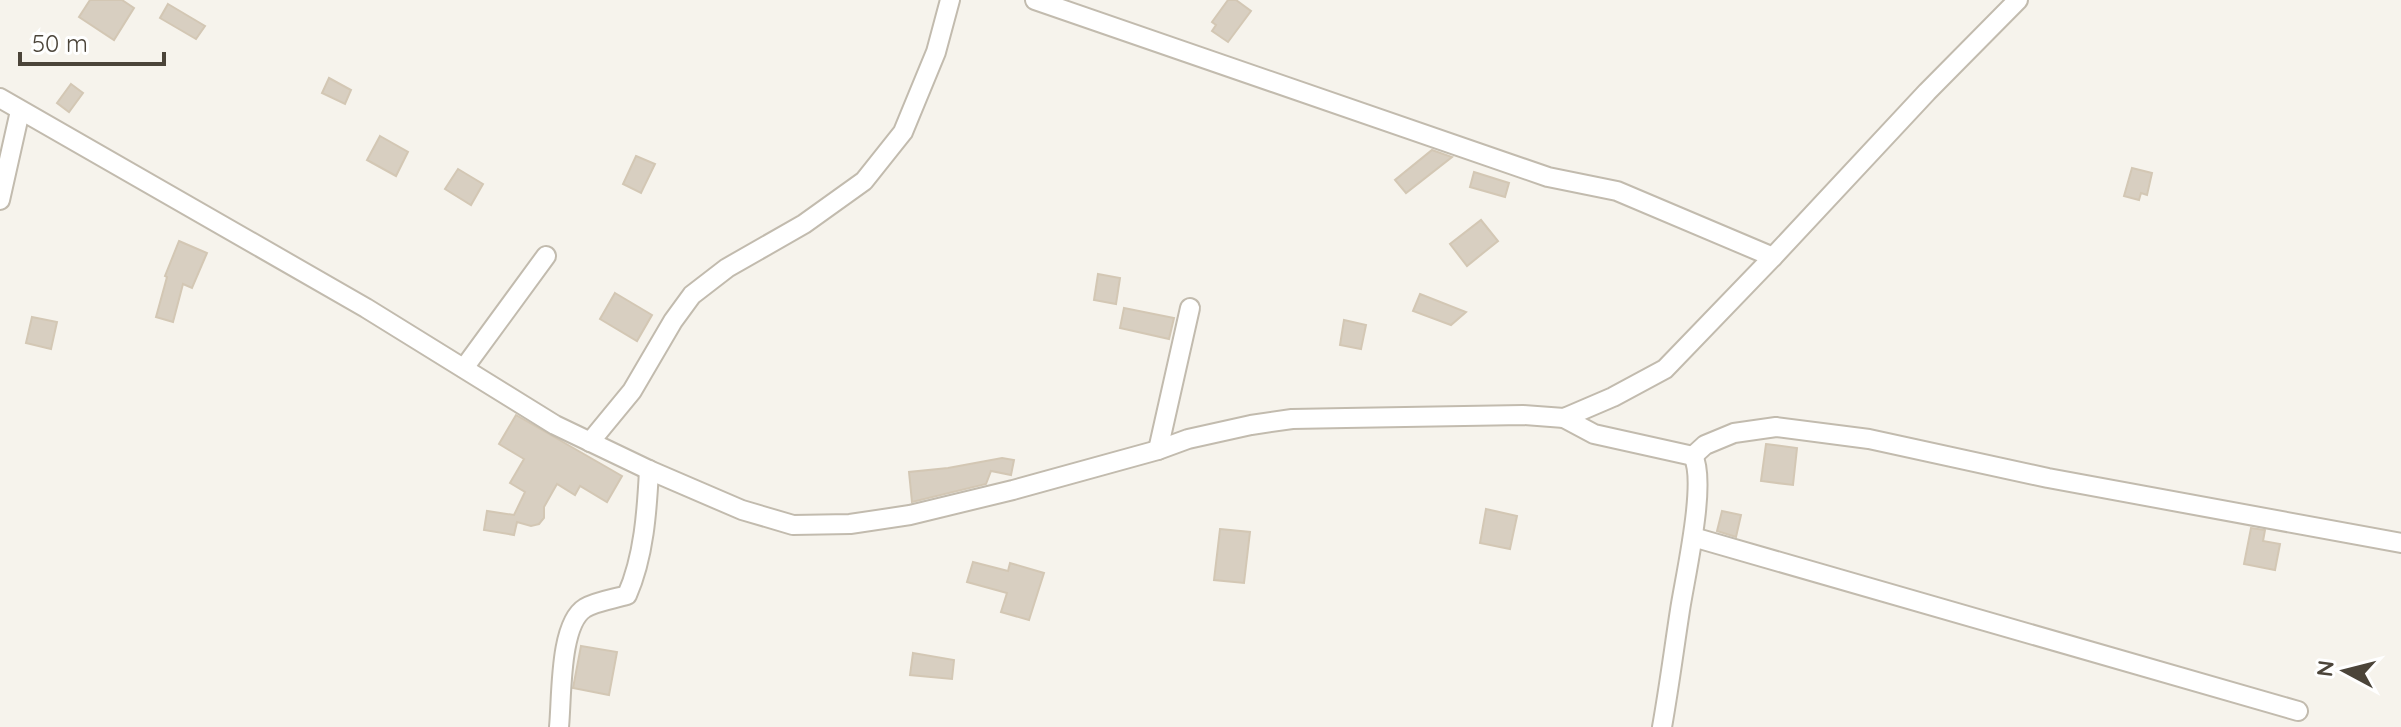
<svg xmlns="http://www.w3.org/2000/svg" width="2401" height="727" font-family="Quicksand,sans-serif">
	<rect width="100%" height="100%" fill="#f6f3ec"/>
	<!-- building -->
	<g fill="#d8cfc1" stroke="#d3c7b4" stroke-width="2">
		<path d="M 90,0 L 122,0 L 134,8 L 114,40 L 79,17 Z"/>
		<path d="M 1228,0 L 1236,0 L 1251,11 L 1228,42 L 1212,31 L 1216,25 L 1212,22 Z"/>
		<path d="M 168,4 L 205,26 L 196,39 L 160,18 Z"/>
		<path d="M 329,78 L 351,90 L 345,104 L 322,93 Z"/>
		<path d="M 71,84 L 83,93 L 69,112 L 57,103 Z"/>
		<path d="M 380,136 L 408,152 L 396,176 L 367,160 Z"/>
		<path d="M 1432,150 L 1452,157 L 1406,193 L 1395,180 Z"/>
		<path d="M 636,156 L 655,164 L 641,193 L 623,184 Z"/>
		<path d="M 2132,168 L 2152,173 L 2147,195 L 2141,193 L 2139,200 L 2124,196 Z"/>
		<path d="M 458,169 L 483,184 L 471,205 L 445,189 Z"/>
		<path d="M 1474,172 L 1509,183 L 1505,197 L 1470,187 Z"/>
		<path d="M 1481,220 L 1498,241 L 1467,266 L 1450,244 Z"/>
		<path d="M 179,241 L 207,253 L 192,288 L 183,284 L 173,322 L 156,317 L 167,277 L 165,276 Z"/>
		<path d="M 1098,274 L 1120,278 L 1116,304 L 1094,300 Z"/>
		<path d="M 615,293 L 652,315 L 637,341 L 600,319 Z"/>
		<path d="M 1420,294 L 1466,312 L 1451,325 L 1413,311 Z"/>
		<path d="M 1124,308 L 1174,318 L 1169,339 L 1120,328 Z"/>
		<path d="M 32,317 L 57,322 L 51,349 L 26,343 Z"/>
		<path d="M 1344,320 L 1366,325 L 1361,349 L 1340,345 Z"/>
		<path d="M 516,415 L 622,476 L 607,502 L 580,486 L 575,495 L 557,484 L 544,507 L 544,518 L 539,524 L 531,526 L 517,522 L 514,535 L 484,530 L 487,511 L 514,515 L 525,492 L 510,483 L 524,459 L 499,444 Z"/>
		<path d="M 1766,444 L 1797,448 L 1793,485 L 1761,481 Z"/>
		<path d="M 1002,458 L 1014,460 L 1011,475 L 991,471 L 986,484 L 912,502 L 909,472 L 948,468 Z"/>
		<path d="M 1486,509 L 1517,516 L 1510,549 L 1480,543 Z"/>
		<path d="M 1722,511 L 1741,515 L 1736,537 L 1717,531 Z"/>
		<path d="M 2251,528 L 2265,530 L 2263,541 L 2280,544 L 2275,570 L 2244,564 Z"/>
		<path d="M 1220,529 L 1250,532 L 1244,583 L 1214,580 Z"/>
		<path d="M 973,562 L 1008,571 L 1010,563 L 1044,573 L 1029,620 L 1001,612 L 1007,593 L 967,582 Z"/>
		<path d="M 581,646 L 617,652 L 609,695 L 573,688 Z"/>
		<path d="M 913,653 L 954,660 L 952,679 L 910,675 Z"/>
	</g>
	<g fill="none" stroke-linecap="round" stroke-linejoin="round">
		<!-- street casing -->
		<g stroke="#c2bbae" stroke-width="22">
			<g id="street">
				<path d="M 1035,0 L 1548,177 L 1617,191 L 1773,257"/>
				<path d="M 0,98 L 366,308 L 555,425 L 649,470 L 742,510 L 793,525 L 850,524 L 910,515 L 1013,490 L 1158,450 L 1188,439 L 1251,425 L 1292,419 L 1346,418 L 1523,415 L 1564,418 L 1613,397 L 1665,369 L 1773,257 L 1927,92 L 2018,0"/>
				<path d="M 0,200 L 20,111"/>
				<path d="M 464,368 L 546,256"/>
				<path d="M 1564,418 L 1594,434 L 1693,456"/>
				<path d="M 590,442 L 632,391 L 673,321 L 692,295 L 727,268 L 804,224 L 864,181 L 903,132 L 936,52 L 950,0"/>
				<path d="M 1158,450 L 1190,308"/>
				<path d="M 1693,456 L 1705,445 L 1734,433 L 1776,427 L 1869,439 L 2048,478 L 2401,543"/>
				<path d="M 1693,537 L 2298,711"/>
				<path d="M 559,727 C 562,698 559,624 585,608 C 597,601 614,599 627,595 C 644,557 647,510 649,470"/>
				<path d="M 1662,727 C 1669,688 1674,649 1680,610 C 1685,577 1707,482 1693,456"/>
			</g>
		</g>
		<!-- street -->
		<use href="#street" stroke="#fff" stroke-width="18"/>
	</g>
	<!-- north arrow -->
	<g transform="translate(2345 671) rotate(277)" stroke="#ffffff" stroke-width="6" paint-order="stroke">
	<path d="M0-6L14 30L0 20L-14 30Z" fill="#4b4439"/>
	<text y="-12" font-size="22" font-weight="bold" text-anchor="middle" fill="#4b4439">N</text>
	</g>
	<!-- scale -->
	<path d="M20 52v12h144v-12" fill="none" stroke="#4b4439" stroke-width="4"/>
	<text x="32" y="52" font-size="24" fill="#4b4439" stroke="#ffffff" stroke-width="6" paint-order="stroke">50 m</text>
</svg>
